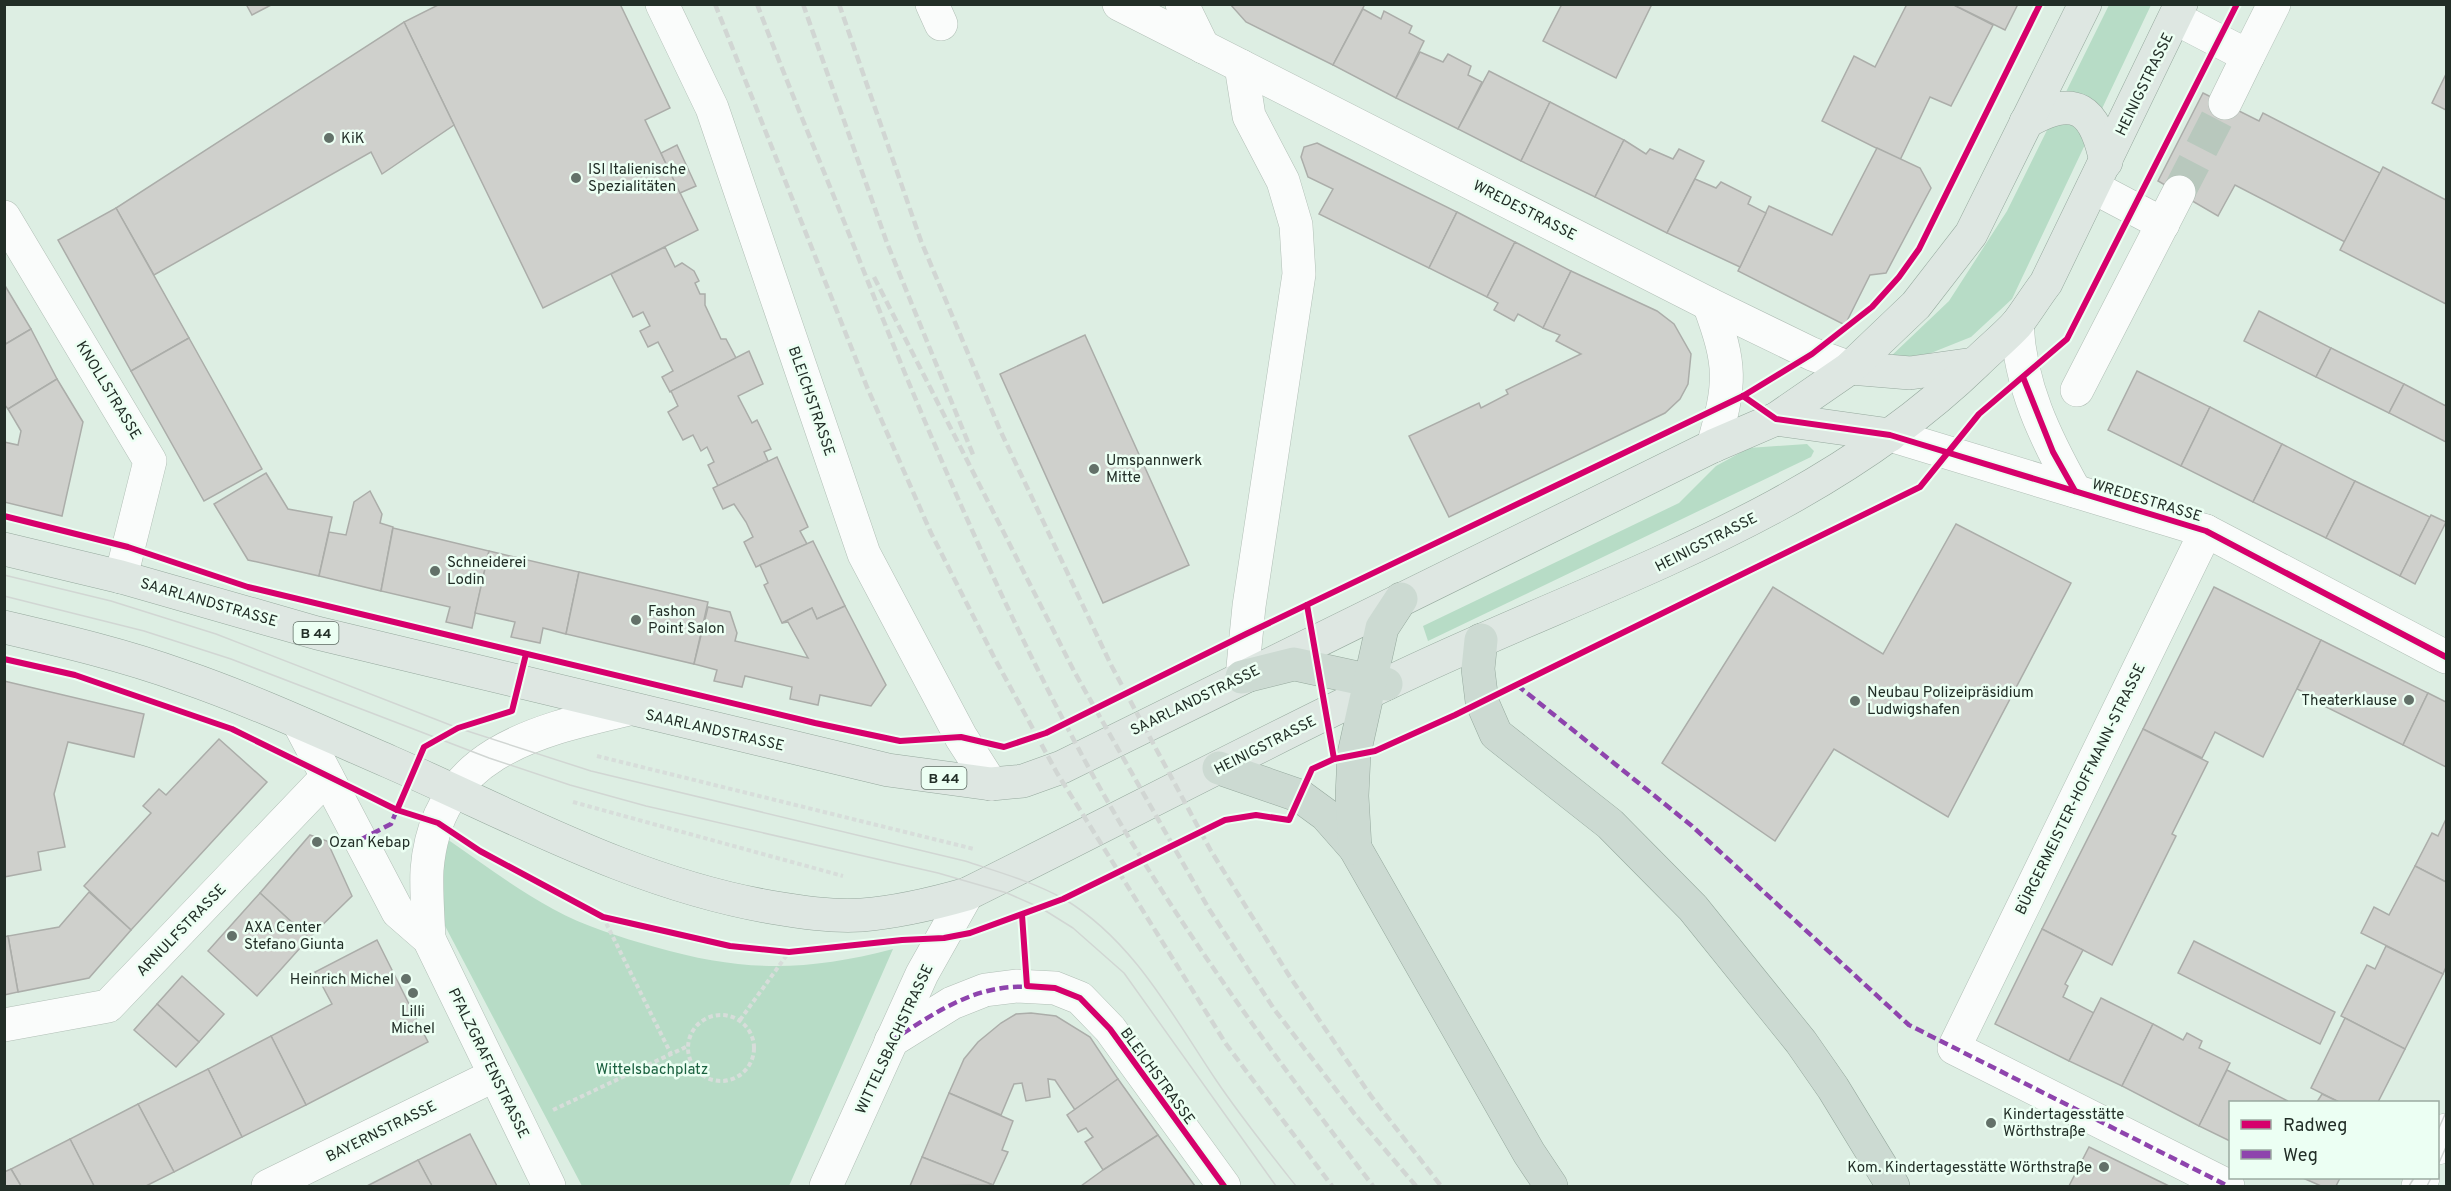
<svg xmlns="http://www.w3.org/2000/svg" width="2451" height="1191" font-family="Overpass,sans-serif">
	<rect width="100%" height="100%" fill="#ddeee3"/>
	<!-- green -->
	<g fill="#b7dcc6">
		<path d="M 2109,5 L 2151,5 L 2012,299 L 1971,337 L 1926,355 L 1888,359 L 1949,301 L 2007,211 Z"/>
		<path d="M 1807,444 L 1814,451 L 1811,457 L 1428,641 L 1423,626 L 1679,503 L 1716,466 L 1749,448 Z"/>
		<path d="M 447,839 C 482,863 516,889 553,909 C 586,927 620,937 655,947 C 742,972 805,972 893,949 L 789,1186 L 582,1186 L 444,924 L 440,871 Z"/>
	</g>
	<!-- building -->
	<g fill="#cfd0cc" stroke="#abada9" stroke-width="1.5">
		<path d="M 246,4 L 273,4 L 252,15 Z"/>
		<path d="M 440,4 L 620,4 L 670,108 L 645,120 L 698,230 L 543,308 L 404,22 Z"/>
		<path d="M 1230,4 L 1365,4 L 1333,65 L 1246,22 Z"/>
		<path d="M 1562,4 L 1652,4 L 1616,78 L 1543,41 Z"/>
		<path d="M 1907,4 L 1952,4 L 1993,25 L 1951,106 L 1930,97 L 1900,160 L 1822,121 L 1854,56 L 1875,67 Z"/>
		<path d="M 1952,4 L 2018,4 L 2005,30 Z"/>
		<path d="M 1363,9 L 1381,19 L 1384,11 L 1412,26 L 1409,33 L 1424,41 L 1396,98 L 1333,65 Z"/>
		<path d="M 404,22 L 454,125 L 382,174 L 371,152 L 154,275 L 116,208 Z"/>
		<path d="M 1420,52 L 1443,62 L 1448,54 L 1471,66 L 1468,75 L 1482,82 L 1458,129 L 1396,98 Z"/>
		<path d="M 1489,71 L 1550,102 L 1521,161 L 1458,129 Z"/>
		<path d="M 2446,74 L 2446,110 L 2432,103 Z"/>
		<path d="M 2203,93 L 2259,121 L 2263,113 L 2380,173 L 2345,242 L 2235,185 L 2218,216 L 2158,181 Z"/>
		<path d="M 1550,102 L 1624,140 L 1595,197 L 1521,161 Z"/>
		<path d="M 1624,140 L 1646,154 L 1650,149 L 1673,159 L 1679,149 L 1704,161 L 1667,233 L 1595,197 Z"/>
		<path d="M 1317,143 L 1457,212 L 1429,268 L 1319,214 L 1333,189 L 1308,177 L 1301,157 L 1304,147 Z"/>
		<path d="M 677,145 L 696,186 L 680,193 L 661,153 Z"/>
		<path d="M 1877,148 L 1920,168 L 1931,188 L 1886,273 L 1870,275 L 1845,325 L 1738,271 L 1769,206 L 1832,235 Z"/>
		<path d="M 2383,167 L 2446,200 L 2446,304 L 2340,250 Z"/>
		<path d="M 1695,179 L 1716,188 L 1721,182 L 1751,197 L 1748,204 L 1766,213 L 1740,267 L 1667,233 Z"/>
		<path d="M 116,208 L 189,338 L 131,371 L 58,240 Z"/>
		<path d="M 1457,212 L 1515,242 L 1487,297 L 1429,268 Z"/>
		<path d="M 1515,242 L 1571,271 L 1543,328 L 1518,314 L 1514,321 L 1494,310 L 1498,303 L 1487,297 Z"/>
		<path d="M 665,247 L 675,267 L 682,263 L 694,271 L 699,281 L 695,283 L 700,294 L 705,294 L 705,305 L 721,339 L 726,339 L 736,358 L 670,392 L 662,377 L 673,371 L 658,342 L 648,347 L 640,331 L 650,326 L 643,312 L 633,317 L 611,274 Z"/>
		<path d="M 1571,271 L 1657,311 L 1674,324 L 1691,354 L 1688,384 L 1680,399 L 1665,413 L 1449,517 L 1409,436 L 1479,403 L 1481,408 L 1508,394 L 1506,390 L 1581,354 L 1556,341 L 1560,335 L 1543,328 Z"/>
		<path d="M 4,284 L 31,329 L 4,345 Z"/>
		<path d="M 2259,311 L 2331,348 L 2316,377 L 2244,341 Z"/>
		<path d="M 31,329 L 57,379 L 8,409 L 4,404 L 4,345 Z"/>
		<path d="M 1085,335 L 1189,565 L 1103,603 L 1000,374 Z"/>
		<path d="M 189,338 L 262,469 L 204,501 L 131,371 Z"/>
		<path d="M 2331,348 L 2404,384 L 2389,413 L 2316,377 Z"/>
		<path d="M 749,351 L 763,384 L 738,396 L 752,423 L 757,420 L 771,449 L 764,452 L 768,461 L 718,486 L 708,465 L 714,462 L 707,447 L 701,451 L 693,435 L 683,440 L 668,412 L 678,406 L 671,391 Z"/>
		<path d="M 2137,371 L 2210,407 L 2181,466 L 2108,430 Z"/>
		<path d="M 57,379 L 83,422 L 62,516 L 4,502 L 4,442 L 18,445 L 21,431 L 8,409 Z"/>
		<path d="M 2404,384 L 2446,406 L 2446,442 L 2389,413 Z"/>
		<path d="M 2210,407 L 2282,444 L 2253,502 L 2181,466 Z"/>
		<path d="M 2282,444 L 2355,481 L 2326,538 L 2253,502 Z"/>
		<path d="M 777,457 L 808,527 L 800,531 L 807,544 L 756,567 L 744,542 L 753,537 L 746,522 L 734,504 L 723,509 L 713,488 Z"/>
		<path d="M 266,473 L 288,509 L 332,517 L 319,576 L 248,560 L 214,504 Z"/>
		<path d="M 2355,481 L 2430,517 L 2400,576 L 2326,538 Z"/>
		<path d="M 370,491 L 382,514 L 380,523 L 393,527 L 381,591 L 319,576 L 329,532 L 346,535 L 354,502 Z"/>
		<path d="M 2431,515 L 2446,522 L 2415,584 L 2400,576 Z"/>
		<path d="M 1956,524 L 2071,583 L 1948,817 L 1834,749 L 1775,841 L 1662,763 L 1773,587 L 1883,654 Z"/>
		<path d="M 393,528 L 489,551 L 472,628 L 446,622 L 450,607 L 381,591 Z"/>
		<path d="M 813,541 L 845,606 L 817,619 L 812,608 L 782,623 L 764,585 L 768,583 L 760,565 Z"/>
		<path d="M 489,551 L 579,572 L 566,634 L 543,628 L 540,643 L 511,637 L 515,622 L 475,613 Z"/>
		<path d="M 579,572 L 708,602 L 694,664 L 566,634 Z"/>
		<path d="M 2214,587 L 2321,640 L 2263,757 L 2215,732 L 2202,758 L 2143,729 Z"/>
		<path d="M 845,606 L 886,685 L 871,706 L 820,695 L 818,705 L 790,699 L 792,687 L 745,676 L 742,687 L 714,681 L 717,670 L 694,664 L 708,607 L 730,612 L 737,633 L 735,641 L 808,658 L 788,622 L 782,623 L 812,608 L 817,619 Z"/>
		<path d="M 2321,640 L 2428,693 L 2403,745 L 2314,701 L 2316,698 L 2297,689 Z"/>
		<path d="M 4,681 L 144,714 L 134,757 L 68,742 L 54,794 L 65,847 L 38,852 L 41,870 L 4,877 Z"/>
		<path d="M 2428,693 L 2446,702 L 2446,767 L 2403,745 Z"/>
		<path d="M 2143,729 L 2208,762 L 2172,834 L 2176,836 L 2112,965 L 2042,929 Z"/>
		<path d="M 219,739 L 267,782 L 131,930 L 84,886 L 151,813 L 143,806 L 159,789 L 166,795 Z"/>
		<path d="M 2446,819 L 2446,882 L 2415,866 L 2432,833 L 2438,836 Z"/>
		<path d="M 310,835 L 327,841 L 352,896 L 309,938 L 260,893 Z"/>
		<path d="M 2415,866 L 2446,882 L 2446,967 L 2443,974 L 2361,933 L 2374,907 L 2389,915 Z"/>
		<path d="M 89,892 L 131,930 L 89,978 L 18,992 L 8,936 L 59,927 Z"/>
		<path d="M 260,893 L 309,938 L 257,996 L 208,951 Z"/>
		<path d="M 2042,929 L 2083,950 L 2065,984 L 2068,986 L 2063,997 L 2094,1013 L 2069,1061 L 1995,1024 Z"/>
		<path d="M 8,936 L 18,992 L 4,995 L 4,937 Z"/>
		<path d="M 377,940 L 428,1042 L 306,1105 L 271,1036 L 332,1004 L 315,972 Z"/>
		<path d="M 2194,941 L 2335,1012 L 2320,1044 L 2178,973 Z"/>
		<path d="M 2386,946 L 2443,974 L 2405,1049 L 2341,1016 L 2367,965 L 2375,969 Z"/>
		<path d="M 182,976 L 224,1014 L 199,1042 L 157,1004 Z"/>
		<path d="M 2101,998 L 2153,1024 L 2122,1086 L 2069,1061 Z"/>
		<path d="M 157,1004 L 199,1042 L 176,1067 L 134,1030 Z"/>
		<path d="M 1031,1013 L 1056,1016 L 1090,1037 L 1118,1079 L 1075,1110 L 1055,1080 L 1048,1079 L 1050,1097 L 1026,1101 L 1022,1083 L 1014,1084 L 1001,1115 L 949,1093 L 964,1059 L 978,1042 L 1001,1023 L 1016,1014 Z"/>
		<path d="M 2345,1018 L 2405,1049 L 2378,1102 L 2339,1102 L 2311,1088 Z"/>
		<path d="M 2153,1024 L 2183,1040 L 2187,1033 L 2202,1041 L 2199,1048 L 2230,1063 L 2199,1126 L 2122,1086 Z"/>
		<path d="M 271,1036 L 306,1105 L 242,1137 L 208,1069 Z"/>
		<path d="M 208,1069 L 242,1137 L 174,1172 L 138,1104 Z"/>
		<path d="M 2227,1070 L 2288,1101 L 2230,1102 L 2230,1141 L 2199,1126 Z"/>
		<path d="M 1118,1079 L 1158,1135 L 1103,1170 L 1085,1142 L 1093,1137 L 1086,1128 L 1078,1132 L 1067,1115 Z"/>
		<path d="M 949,1093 L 1013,1121 L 1002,1150 L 1008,1152 L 993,1185 L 922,1157 Z"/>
		<path d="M 2322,1094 L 2339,1102 L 2317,1102 Z"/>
		<path d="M 138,1104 L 174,1172 L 146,1186 L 94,1186 L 70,1139 Z"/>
		<path d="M 470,1134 L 497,1186 L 432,1186 L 418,1160 Z"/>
		<path d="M 1158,1135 L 1195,1186 L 1081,1186 L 1103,1170 Z"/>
		<path d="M 70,1139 L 94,1186 L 21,1186 L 11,1169 Z"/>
		<path d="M 2089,1147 L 2169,1186 L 2069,1186 Z"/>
		<path d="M 922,1157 L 993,1185 L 910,1186 Z"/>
		<path d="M 418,1160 L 432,1186 L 367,1186 Z"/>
		<path d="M 11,1169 L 21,1186 L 4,1186 L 4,1172 Z"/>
		<path d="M 2303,1178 L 2340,1178 L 2336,1186 L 2321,1186 Z"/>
	</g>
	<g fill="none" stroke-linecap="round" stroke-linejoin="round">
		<!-- minor-tunnel -->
		<path stroke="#b8c8bd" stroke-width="33" stroke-dasharray="33 16" stroke-linecap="butt" d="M 2179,192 L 2225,103"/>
		<!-- minor casing -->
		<g stroke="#b1bfb6" stroke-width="34">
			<g id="minor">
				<path d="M 662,4 L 712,108 L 864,554 L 961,737 L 991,784"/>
				<path d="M 932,4 L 941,24"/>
				<path d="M 1119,4 L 1709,304 L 1812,354 L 1850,368"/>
				<path d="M 1182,4 L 1203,47"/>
				<path d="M 2175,18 L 2248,56 L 2274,4"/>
				<path d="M 1241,66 L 1249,116 L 1283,181 L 1296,225 L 1299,274 L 1249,606 L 1242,677"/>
				<path d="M 2225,103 L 2248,56"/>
				<path d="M 2093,187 L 2163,224"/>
				<path d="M 4,217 L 150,461 L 121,577"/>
				<path d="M 1709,304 C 1732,366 1731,383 1713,446"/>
				<path d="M 2017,324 C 2020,386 2045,437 2075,491"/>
				<path d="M 2077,390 L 2179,192"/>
				<path d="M 1890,435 L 2206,531 L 2446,657"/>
				<path d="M 2206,531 L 1954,1048 L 2228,1186"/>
				<path d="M 299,723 L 398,912 L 429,939 L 549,1186"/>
				<path d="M 429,939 C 428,916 426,892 427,870 C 436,753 535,731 629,709"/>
				<path d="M 4,1025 L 108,1006 L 327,777"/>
				<path d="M 891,1041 L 952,1003 L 985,990 L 1016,986 L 1055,988 L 1080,998 L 1110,1029 L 1224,1186"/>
				<path d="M 2438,1148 L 2446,1130"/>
				<path d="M 268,1186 L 495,1075"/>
				<path d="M 826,1186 L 922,974 L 967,894"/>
				<path d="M 2418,1186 L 2423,1178"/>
			</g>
		</g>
		<!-- major casing -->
		<g stroke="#96a99e" stroke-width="34">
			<g id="major">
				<path d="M 2026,122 C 2076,93 2095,109 2106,162"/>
				<path d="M 1850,368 L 1910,373 L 1974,364"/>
				<path d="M 1776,419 L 1890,435"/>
				<path d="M 4,549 L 121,577 L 317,633 L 888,770 L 991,784 L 1023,781 L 1062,767 L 1713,446 L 1776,419 L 1850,368 L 1916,305 L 1971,234 L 2085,4"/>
				<path d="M 4,627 C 64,641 124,655 182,676 C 252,700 321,732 390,762 C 516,817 633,883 770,907 C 800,912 831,917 862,915 C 898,912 932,904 967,894 C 1108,824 1247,751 1388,683 C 1590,585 1812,522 1976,363 C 1989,350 2004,338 2017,324 C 2027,311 2036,296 2046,283 L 2181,4"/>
			</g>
		</g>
		<!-- highway casing -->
		<g stroke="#96a99e" stroke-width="34">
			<g id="highway">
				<path d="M 1481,640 L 1478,669 L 1482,702 L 1496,734 L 1610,824 L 1693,908 L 1801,1042 L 1833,1088 L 1893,1186"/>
				<path d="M 1242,677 L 1294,664 L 1386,684"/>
				<path d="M 1219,768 L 1300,796 L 1326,815 L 1355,848 L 1529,1153 L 1551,1186"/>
				<path d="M 1355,848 L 1352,796 L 1354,754 L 1382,628 L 1401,599"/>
			</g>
		</g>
		<!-- path -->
		<g stroke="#d7ddda" stroke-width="4" stroke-dasharray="4.5 3" stroke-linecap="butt">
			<path d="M 597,756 L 974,849"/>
			<path d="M 573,802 L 843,876"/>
			<path d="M 603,917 L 671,1054"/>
			<circle cx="721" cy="1048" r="33"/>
			<path d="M 740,1020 L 789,952"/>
			<path d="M 553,1110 L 688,1046"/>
		</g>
		<!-- minor -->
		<use href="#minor" stroke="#fafcfb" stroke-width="33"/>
		<!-- major -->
		<use href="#major" stroke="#dee7e2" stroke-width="33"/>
		<!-- highway -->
		<use href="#highway" stroke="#ccdad2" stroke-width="33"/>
		<!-- tram -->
		<g stroke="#d1d6d3" stroke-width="1.5">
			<path d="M 4,575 L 111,601 L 216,634 L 458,728 L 591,771 L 965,861 C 998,872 1034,882 1064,899 C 1133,940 1173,1016 1216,1080 C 1241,1117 1269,1152 1296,1186"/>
			<path d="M 4,596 L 144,631 L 231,659 L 489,758 L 570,785 L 646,806 L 938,873 L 1007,893 L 1041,908 L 1073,928 L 1124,973 L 1276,1186"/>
			<path d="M 2438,1130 L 2446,1112"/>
			<path d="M 2438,1165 L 2446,1147"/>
			<path d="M 2409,1186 L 2414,1178"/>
			<path d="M 2427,1186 L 2431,1178"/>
		</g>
		<!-- rail -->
		<g stroke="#d1d6d3" stroke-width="4.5" stroke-dasharray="9 4.5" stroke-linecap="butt">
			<path d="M 715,4 L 867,387 L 931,533 L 995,659 L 1057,773 L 1226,1044 L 1332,1186"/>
			<path d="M 757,4 C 789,88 824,171 857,254 C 928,434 1003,612 1096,781 C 1176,924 1274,1056 1373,1186"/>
			<path d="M 803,4 L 887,243 L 974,457"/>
			<path d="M 839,4 L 921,241 L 1000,430 L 1111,665 L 1211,851 L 1290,977 L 1371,1096 L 1441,1186"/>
			<path d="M 874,277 L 1075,673 L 1209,909 L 1274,1009 L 1357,1117 L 1416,1186"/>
		</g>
		<!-- quiet -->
		<g stroke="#8e44ad" stroke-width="4.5" stroke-dasharray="9 4.5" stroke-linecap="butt">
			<path d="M 1517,685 L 1692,826 L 1909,1025 L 2228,1186"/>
			<path d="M 360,840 L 391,824 L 398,807"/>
			<path d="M 891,1041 C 935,1013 976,983 1031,987"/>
		</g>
		<!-- cycleway casing -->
		<g stroke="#ecfff3" stroke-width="10">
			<g id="cycleway">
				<path d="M 2023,377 L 2053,452 L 2075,491"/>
				<path d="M 1743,396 L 1776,419 L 1890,435 L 2206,531 L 2446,657"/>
				<path d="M 4,516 L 128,547 L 248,587 L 815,723 L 900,741 L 961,737 L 1004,747 L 1046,733 L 1246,634 L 1743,396 L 1812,354 L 1872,307 L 1899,277 L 1919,249 L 2040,4"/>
				<path d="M 1307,605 L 1334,759"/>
				<path d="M 4,659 L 75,675 L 232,729 L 397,810 L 438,823 L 480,851 L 603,917 L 730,946 L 789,952 L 902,940 L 944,938 L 970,933 L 1063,899 L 1225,820 L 1256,815 L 1289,820 L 1312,769 L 1334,759 L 1375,751 L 1455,715 L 1920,487 L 1979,414 L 2067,339 L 2237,4"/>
				<path d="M 397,810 L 424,747 L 458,728 L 512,711 L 526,654"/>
				<path d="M 1022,915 L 1027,986 L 1055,988 L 1080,998 L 1110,1029 L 1224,1186"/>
			</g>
		</g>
		<!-- cycleway -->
		<use href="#cycleway" stroke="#d6006c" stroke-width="6"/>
	</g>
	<!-- markers -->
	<g fill="#637169" stroke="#ecfff3" stroke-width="2">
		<circle cx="329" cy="138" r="6"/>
		<circle cx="576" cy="178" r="6"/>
		<circle cx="1094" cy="469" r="6"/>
		<circle cx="435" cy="571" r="6"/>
		<circle cx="636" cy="620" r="6"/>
		<circle cx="2409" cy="700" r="6"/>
		<circle cx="1855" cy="701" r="6"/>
		<circle cx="317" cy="842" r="6"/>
		<circle cx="232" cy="936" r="6"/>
		<circle cx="406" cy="979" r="6"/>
		<circle cx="413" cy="993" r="6"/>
		<circle cx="1991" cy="1123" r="6"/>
		<circle cx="2104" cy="1167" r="6"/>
	</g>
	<g text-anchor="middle" stroke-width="5" stroke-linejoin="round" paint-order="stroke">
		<!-- shield labels -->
		<g fill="#ecfff3" stroke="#5f6d64" stroke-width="1.5">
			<rect x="293.5" y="622" width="45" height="22" rx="4.5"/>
			<rect x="921.5" y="767" width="45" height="22" rx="4.5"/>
		</g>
		<g font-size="14" font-weight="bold" fill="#222e27">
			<text x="316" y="638">B 44</text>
			<text x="944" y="783">B 44</text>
		</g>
		<!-- street labels -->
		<g font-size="15" fill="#222e27" stroke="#ecfff3">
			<text transform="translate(2144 84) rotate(-64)" y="5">HEINIGSTRASSE</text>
			<text transform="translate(1525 210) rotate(27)" y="5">WREDESTRASSE</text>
			<text transform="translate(109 390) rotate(59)" y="5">KNOLLSTRASSE</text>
			<text transform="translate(812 401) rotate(71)" y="5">BLEICHSTRASSE</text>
			<text transform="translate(2147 500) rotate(17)" y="5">WREDESTRASSE</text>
			<text transform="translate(1706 542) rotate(-27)" y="5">HEINIGSTRASSE</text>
			<text transform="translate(209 602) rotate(16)" y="5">SAARLANDSTRASSE</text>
			<text transform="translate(1195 700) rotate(-26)" y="5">SAARLANDSTRASSE</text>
			<text transform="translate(715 730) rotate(13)" y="5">SAARLANDSTRASSE</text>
			<text transform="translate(1265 745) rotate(-27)" y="5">HEINIGSTRASSE</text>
			<text transform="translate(2080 789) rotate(-64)" y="5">BÜRGERMEISTER-HOFFMANN-STRASSE</text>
			<text transform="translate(181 930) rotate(-46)" y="5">ARNULFSTRASSE</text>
			<text transform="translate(894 1039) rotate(-65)" y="5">WITTELSBACHSTRASSE</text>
			<text transform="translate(489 1063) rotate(64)" y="5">PFALZGRAFENSTRASSE</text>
			<text transform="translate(1158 1076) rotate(54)" y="5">BLEICHSTRASSE</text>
			<text transform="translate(381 1131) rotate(-26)" y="5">BAYERNSTRASSE</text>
		</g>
		<!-- poi labels -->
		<g font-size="15" fill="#222e27" stroke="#ecfff3" text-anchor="start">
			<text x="341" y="143">KiK</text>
			<text x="588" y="174">ISI Italienische<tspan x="588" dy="17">Spezialitäten</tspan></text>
			<text x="1106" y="465">Umspannwerk<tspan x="1106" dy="17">Mitte</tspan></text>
			<text x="447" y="567">Schneiderei<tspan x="447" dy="17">Lodin</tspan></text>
			<text x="648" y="616">Fashon<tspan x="648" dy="17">Point Salon</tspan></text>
			<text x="1867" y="697">Neubau Polizeipräsidium<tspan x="1867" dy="17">Ludwigshafen</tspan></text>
			<text x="2397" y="705" text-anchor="end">Theaterklause</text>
			<text x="329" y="847">Ozan Kebap</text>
			<text x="244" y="932">AXA Center<tspan x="244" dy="17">Stefano Giunta</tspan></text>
			<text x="394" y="984" text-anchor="end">Heinrich Michel</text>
			<text x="413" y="1016" text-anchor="middle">Lilli<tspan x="413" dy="17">Michel</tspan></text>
			<text x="2003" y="1119">Kindertagesstätte<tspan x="2003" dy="17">Wörthstraße</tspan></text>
			<text x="2092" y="1172" text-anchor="end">Kom. Kindertagesstätte Wörthstraße</text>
		</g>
		<!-- park labels -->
		<g font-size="15" fill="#1a603f" stroke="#ecfff3">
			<text x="652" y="1074">Wittelsbachplatz</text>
		</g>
	</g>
	<!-- border -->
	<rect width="2451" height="1191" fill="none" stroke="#222e27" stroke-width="12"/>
	<!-- legend -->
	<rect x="2229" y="1101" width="210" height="78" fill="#ecfff3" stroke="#9baba1" stroke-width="1.5"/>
	<rect x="2241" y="1120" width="30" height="9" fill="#d6006c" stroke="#9baba1" stroke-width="1.5"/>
	<text x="2283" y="1131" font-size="18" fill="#222e27">Radweg</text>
	<rect x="2241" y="1150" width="30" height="9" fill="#8e44ad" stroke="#9baba1" stroke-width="1.5"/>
	<text x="2283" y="1161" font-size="18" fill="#222e27">Weg</text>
</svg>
